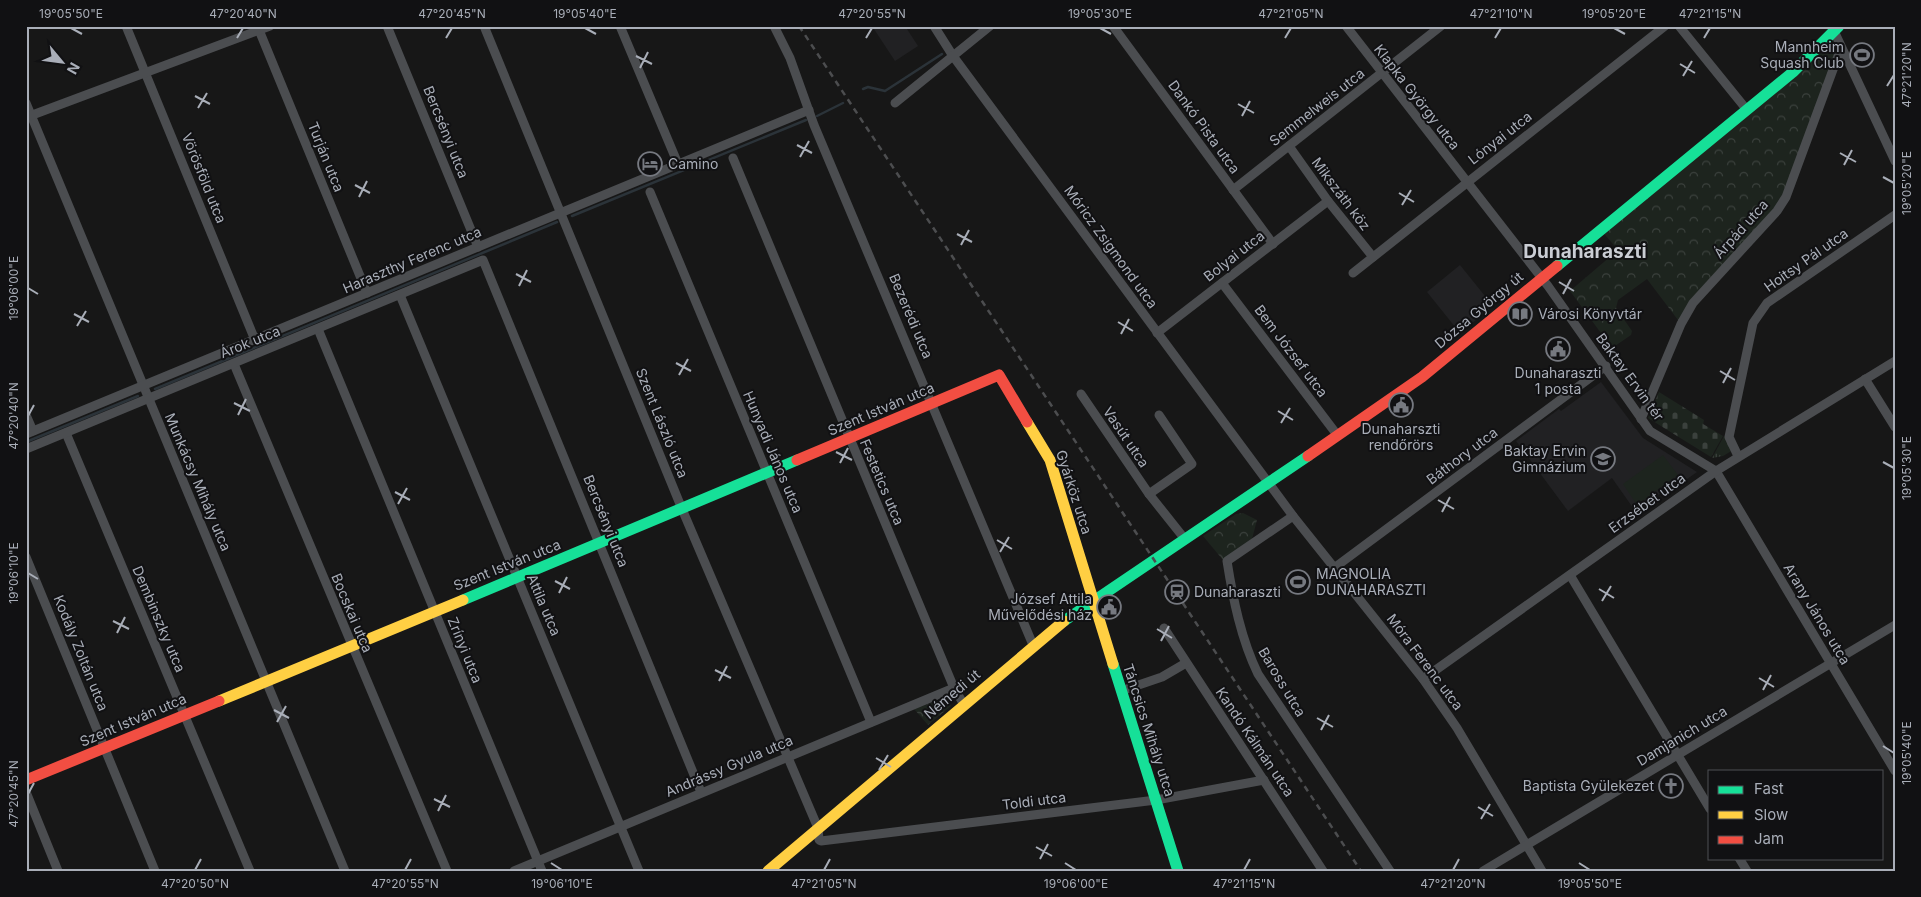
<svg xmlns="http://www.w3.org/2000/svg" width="1921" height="897" font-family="Inter,sans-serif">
	<defs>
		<pattern id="grass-tufts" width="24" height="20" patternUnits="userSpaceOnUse" patternTransform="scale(1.25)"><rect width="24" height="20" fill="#1d241e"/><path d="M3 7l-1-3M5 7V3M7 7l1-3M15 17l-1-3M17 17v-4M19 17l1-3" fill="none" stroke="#3b413d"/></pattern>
		<pattern id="cemetery-stones" width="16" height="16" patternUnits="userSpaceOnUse" patternTransform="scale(1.25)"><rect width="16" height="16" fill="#1d241e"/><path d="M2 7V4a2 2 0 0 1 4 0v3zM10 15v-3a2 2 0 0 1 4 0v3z" fill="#3b413d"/></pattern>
		<pattern id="park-crowns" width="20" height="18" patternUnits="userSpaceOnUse" patternTransform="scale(1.25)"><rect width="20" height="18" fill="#1d241e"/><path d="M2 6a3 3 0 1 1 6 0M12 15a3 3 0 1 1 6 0" fill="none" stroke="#3b413d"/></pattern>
	</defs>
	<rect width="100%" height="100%" fill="#171717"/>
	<!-- built -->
	<g fill="#212123">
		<path d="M 872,26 L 905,26 L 918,46 L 895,61 Z"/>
		<path d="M 1460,265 L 1493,306 L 1460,333 L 1427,292 Z"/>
		<path d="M 1601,382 L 1643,438 L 1697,472 L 1676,487 L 1673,484 L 1654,498 L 1656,502 L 1638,515 L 1612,478 L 1568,511 L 1516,441 L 1559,409 L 1561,411 Z"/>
	</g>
	<!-- grass -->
	<path fill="url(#grass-tufts)" d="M 1724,436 L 1733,450 L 1723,456 L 1712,458 Z"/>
	<!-- cemetery -->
	<path fill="url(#cemetery-stones)" d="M 1659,392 L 1704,420 L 1703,424 L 1723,436 L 1711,457 L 1648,418 Z"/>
	<!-- park -->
	<g fill="url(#park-crowns)">
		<path d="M 1834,31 L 1841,48 L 1786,197 L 1708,284 L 1681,324 L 1647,279 L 1618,300 L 1616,308 L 1632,331 L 1631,335 L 1612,348 L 1570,291 L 1618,250 L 1600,229 Z"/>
		<path d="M 1243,513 L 1257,520 L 1252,539 L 1223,560 L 1203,536 L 1236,514 Z"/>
		<path d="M 947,698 L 951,706 L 928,725 L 914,709 Z"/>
	</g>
	<!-- pitch -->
	<path fill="#1d241e" d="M 1663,455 L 1678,475 L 1637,505 L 1623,484 Z"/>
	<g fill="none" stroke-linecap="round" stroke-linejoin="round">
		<!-- stream -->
		<g stroke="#2b3339" stroke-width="2.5">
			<path d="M 863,89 L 868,87 L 885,91 L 942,54"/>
			<path d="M 817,116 L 843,103"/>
			<path d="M 572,216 L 806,120"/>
			<path d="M 155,389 L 557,222"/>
			<path d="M 26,442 L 138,396"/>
		</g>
		<!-- street -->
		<g stroke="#4b4d50" stroke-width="9">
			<path d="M 126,26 L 255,340"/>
			<path d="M 387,26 L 478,247"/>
			<path d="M 484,26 L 682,509 L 818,828 L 819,840 L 821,841 L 1156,800 L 1264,780"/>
			<path d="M 620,26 L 678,164"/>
			<path d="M 774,26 L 790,58 L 814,125 L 1033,645"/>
			<path d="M 934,26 L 953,56 L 1293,516 L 1423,679 L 1457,728 L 1542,871"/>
			<path d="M 1113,26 L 1273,244"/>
			<path d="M 1346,26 L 1548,286 L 1650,431 L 1716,471 L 1895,771"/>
			<path d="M 1679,26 L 1747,110"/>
			<path d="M 259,30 L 367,293"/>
			<path d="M 1834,31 L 1895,161"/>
			<path d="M 26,103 L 345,871"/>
			<path d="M 895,103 L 990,26"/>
			<path d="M 27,117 L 270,26"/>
			<path d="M 1289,146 L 1328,201 L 1373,257"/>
			<path d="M 733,158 L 954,688 L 963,703"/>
			<path d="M 1233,190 L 1441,26"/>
			<path d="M 650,192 L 871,722"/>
			<path d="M 1353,273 L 1665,26"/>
			<path d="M 1222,283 L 1338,436"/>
			<path d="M 400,295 L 639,871"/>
			<path d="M 318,329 L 542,871"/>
			<path d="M 1157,333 L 1328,201"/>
			<path d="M 234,364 L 447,871"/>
			<path d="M 1865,379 L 1895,427"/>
			<path d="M 1081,394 L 1149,494 L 1184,538"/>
			<path d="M 26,415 L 33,431"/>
			<path d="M 1641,419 L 1681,324 L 1693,303 L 1777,211 L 1786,197 L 1841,48"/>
			<path d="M 66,433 L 250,871"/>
			<path d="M 26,434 L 809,110"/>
			<path d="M 26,449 L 483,260 L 701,792"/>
			<path d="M 1738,456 L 1729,437 L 1753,323 L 1767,303 L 1895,215"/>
			<path d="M 1149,494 L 1192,464 L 1159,415"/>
			<path d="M 1293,516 L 1227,561 C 1233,599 1241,639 1258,674 L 1390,871"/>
			<path d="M 26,557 L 155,871"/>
			<path d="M 1334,568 L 1606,366"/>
			<path d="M 1570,575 L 1710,809"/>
			<path d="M 1164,628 L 1323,871"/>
			<path d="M 1423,679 L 1716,471 L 1895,361"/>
			<path d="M 1121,691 L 1162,677 L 1186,663"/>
			<path d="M 26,792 L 58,871"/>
			<path d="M 1739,858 L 1747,871"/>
			<path d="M 514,871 L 954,688"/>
			<path d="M 1483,871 L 1895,625"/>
		</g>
		<!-- fast -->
		<g stroke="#16e098" stroke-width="11">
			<path d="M 1557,266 L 1793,72 L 1839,26"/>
			<path d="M 463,600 L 797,460"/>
			<path d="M 1064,621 L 1308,456"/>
			<path d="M 1113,664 L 1178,871"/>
		</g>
		<!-- slow -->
		<g stroke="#ffcf43" stroke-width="11">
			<path d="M 1027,422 L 1050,460 L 1113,664"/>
			<path d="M 219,701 L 463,600"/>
			<path d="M 768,871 L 1064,621"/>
		</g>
		<!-- jam -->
		<g stroke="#f24e42" stroke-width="11">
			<path d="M 1308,456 L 1422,377 L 1557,266"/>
			<path d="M 797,460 L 999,375 L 1027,422"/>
			<path d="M 26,780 L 219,701"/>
		</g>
		<!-- rail -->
		<path stroke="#4c4d4f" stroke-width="2.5" stroke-dasharray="6 5" stroke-linecap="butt" d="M 799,26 L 1361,871"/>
	</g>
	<!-- ticks -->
	<path fill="none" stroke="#a9aeb8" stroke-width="2" d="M 71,28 L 82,34M 585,28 L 596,34M 1100,28 L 1111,34M 1614,28 L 1625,34M 237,38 L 243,28M 446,38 L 452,28M 866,38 L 872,28M 1285,38 L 1291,28M 1495,38 L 1501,28M 1704,38 L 1710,28M 636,56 L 652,64M 1680,64 L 1695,73M 640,68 L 648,52M 1683,76 L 1692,61M 1887,86 L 1894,75M 195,96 L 210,104M 1238,104 L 1254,113M 198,108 L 207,93M 1242,116 L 1250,101M 797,145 L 812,153M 1840,153 L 1856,162M 800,157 L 809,141M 1844,165 L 1852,150M 1883,177 L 1894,183M 355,185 L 370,193M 1399,193 L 1414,202M 359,197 L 367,181M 1402,205 L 1411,190M 957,234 L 972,242M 961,245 L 969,230M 516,274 L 531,282M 1559,282 L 1574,291M 519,286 L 527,270M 28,288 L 38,294M 1563,294 L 1571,279M 74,314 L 89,322M 1118,322 L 1133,331M 77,326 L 86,311M 1121,334 L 1129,319M 676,363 L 691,371M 1720,371 L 1735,380M 679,375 L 688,359M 1723,383 L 1731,368M 234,403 L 250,411M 1278,411 L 1293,420M 238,415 L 246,399M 28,416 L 34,405M 1281,423 L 1290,408M 836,452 L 852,460M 1883,462 L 1894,468M 840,463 L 848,448M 395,492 L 410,500M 1438,500 L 1454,509M 398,504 L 407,488M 1442,512 L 1450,497M 997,540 L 1012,549M 1000,552 L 1009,537M 28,573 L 38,579M 555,581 L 570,589M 1599,589 L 1614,598M 559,593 L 567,577M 1602,601 L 1611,586M 113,621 L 129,629M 1157,629 L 1172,638M 117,633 L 125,617M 1161,641 L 1169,626M 715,670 L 731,678M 1759,678 L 1774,687M 719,681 L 727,666M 1763,690 L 1771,675M 274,710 L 289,718M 1317,718 L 1333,727M 277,722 L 286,706M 1321,730 L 1329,715M 1883,746 L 1894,753M 876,758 L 891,767M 879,770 L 888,755M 28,794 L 34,783M 434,799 L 450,807M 1478,807 L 1493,816M 438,811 L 446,795M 1481,819 L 1490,804M 1036,847 L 1052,856M 1040,859 L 1048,844M 551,863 L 562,870M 1065,863 L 1076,870M 1579,863 L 1590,870M 195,870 L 201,859M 405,870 L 411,859M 824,870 L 830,859M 1244,870 L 1250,859M 1453,870 L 1459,859"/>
	<!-- icons -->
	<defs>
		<g id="stadium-ring" transform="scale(1.25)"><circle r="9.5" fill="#111113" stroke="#767980" stroke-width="1.5"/><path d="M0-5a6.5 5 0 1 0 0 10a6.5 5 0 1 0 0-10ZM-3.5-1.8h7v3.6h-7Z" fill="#767980"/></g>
		<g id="hotel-ring" transform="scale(1.25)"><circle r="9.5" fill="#111113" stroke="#767980" stroke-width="1.5"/><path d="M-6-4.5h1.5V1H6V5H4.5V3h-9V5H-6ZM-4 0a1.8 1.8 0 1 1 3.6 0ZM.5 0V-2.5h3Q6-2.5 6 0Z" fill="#767980"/></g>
		<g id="library-ring" transform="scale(1.25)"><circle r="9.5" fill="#111113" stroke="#767980" stroke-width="1.5"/><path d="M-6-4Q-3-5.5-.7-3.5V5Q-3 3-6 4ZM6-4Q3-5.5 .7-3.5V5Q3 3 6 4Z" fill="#767980"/></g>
		<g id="civic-ring" transform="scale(1.25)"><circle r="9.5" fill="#111113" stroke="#767980" stroke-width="1.5"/><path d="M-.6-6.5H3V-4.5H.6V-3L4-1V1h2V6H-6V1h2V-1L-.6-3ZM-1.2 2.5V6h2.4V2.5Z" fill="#767980"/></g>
		<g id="school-ring" transform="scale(1.25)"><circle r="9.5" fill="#111113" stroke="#767980" stroke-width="1.5"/><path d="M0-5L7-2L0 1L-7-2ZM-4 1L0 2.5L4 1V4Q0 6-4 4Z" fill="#767980"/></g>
		<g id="station-ring" transform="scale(1.25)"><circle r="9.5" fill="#111113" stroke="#767980" stroke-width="1.5"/><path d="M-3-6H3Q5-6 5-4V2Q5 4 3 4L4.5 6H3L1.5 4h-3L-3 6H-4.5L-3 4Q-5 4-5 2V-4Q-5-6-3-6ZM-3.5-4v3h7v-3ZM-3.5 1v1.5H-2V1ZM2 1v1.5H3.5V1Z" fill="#767980"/></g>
		<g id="church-ring" transform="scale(1.25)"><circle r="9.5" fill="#111113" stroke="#767980" stroke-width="1.5"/><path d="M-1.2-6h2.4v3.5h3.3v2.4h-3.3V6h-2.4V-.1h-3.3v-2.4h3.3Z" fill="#767980"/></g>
	</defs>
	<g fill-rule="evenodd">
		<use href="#stadium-ring" x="1862" y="55"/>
		<use href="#hotel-ring" x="650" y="164"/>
		<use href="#library-ring" x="1520" y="314"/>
		<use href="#civic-ring" x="1558" y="349"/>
		<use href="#civic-ring" x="1401" y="405"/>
		<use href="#school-ring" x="1603" y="459"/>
		<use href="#stadium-ring" x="1298" y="582"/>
		<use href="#station-ring" x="1177" y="592"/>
		<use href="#civic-ring" x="1109" y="607"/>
		<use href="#church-ring" x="1671" y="786"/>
	</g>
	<g text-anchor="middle" stroke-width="4" stroke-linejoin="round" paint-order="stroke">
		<!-- poi labels -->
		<g font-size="14" fill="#a9aeb8" stroke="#111113" text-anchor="end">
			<text x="1844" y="52">Mannheim<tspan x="1844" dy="16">Squash Club</tspan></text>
			<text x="668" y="169" text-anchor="start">Camino</text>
			<text x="1538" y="319" text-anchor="start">Városi Könyvtár</text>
			<text x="1558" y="378" text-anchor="middle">Dunaharaszti<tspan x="1558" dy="16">1 posta</tspan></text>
			<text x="1401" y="434" text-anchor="middle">Dunaharszti<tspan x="1401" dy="16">rendőrörs</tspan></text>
			<text x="1586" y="456">Baktay Ervin<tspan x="1586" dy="16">Gimnázium</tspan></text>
			<text x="1316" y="579" text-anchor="start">MAGNOLIA<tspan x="1316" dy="16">DUNAHARASZTI</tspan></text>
			<text x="1194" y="597" text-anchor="start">Dunaharaszti</text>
			<text x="1092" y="604">József Attila<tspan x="1092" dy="16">Művelődési ház</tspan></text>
			<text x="1654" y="791">Baptista Gyülekezet</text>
		</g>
		<!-- street labels -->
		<g font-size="14" fill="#a9aeb8" stroke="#111113">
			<text transform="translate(1417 97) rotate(52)" y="5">Klapka György utca</text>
			<text transform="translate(1317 107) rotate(-38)" y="5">Semmelweis utca</text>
			<text transform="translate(1204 127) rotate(54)" y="5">Dankó Pista utca</text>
			<text transform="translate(446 132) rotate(68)" y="5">Bercsényi utca</text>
			<text transform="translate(1500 138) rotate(-38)" y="5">Lónyai utca</text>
			<text transform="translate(326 157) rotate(68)" y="5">Turján utca</text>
			<text transform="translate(204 178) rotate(68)" y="5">Vörösföld utca</text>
			<text transform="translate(1341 194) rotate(53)" y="5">Mikszáth köz</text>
			<text transform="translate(1741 229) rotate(-48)" y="5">Árpád utca</text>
			<text transform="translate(1111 247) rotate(54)" y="5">Móricz Zsigmond utca</text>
			<text transform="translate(1234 256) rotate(-38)" y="5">Bolyai utca</text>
			<text transform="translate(412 260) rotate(-23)" y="5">Haraszthy Ferenc utca</text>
			<text transform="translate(1806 260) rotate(-35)" y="5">Hoitsy Pál utca</text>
			<text transform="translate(1479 310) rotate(-40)" y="5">Dózsa György út</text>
			<text transform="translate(911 316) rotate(67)" y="5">Bezerédi utca</text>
			<text transform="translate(250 342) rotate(-22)" y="5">Árok utca</text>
			<text transform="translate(1291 351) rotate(53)" y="5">Bem József utca</text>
			<text transform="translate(1630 377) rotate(54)" y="5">Baktay Ervin tér</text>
			<text transform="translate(881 409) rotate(-23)" y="5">Szent István utca</text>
			<text transform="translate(662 423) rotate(68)" y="5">Szent László utca</text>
			<text transform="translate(1126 437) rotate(56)" y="5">Vasút utca</text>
			<text transform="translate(773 452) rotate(67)" y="5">Hunyadi János utca</text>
			<text transform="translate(1462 456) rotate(-37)" y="5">Báthory utca</text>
			<text transform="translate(198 482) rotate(67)" y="5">Munkácsy Mihály utca</text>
			<text transform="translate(882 482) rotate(67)" y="5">Festetics utca</text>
			<text transform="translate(1074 492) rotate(72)" y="5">Gyárköz utca</text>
			<text transform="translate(1647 503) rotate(-36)" y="5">Erzsébet utca</text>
			<text transform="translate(606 521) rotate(68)" y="5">Bercsényi utca</text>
			<text transform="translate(507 565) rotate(-22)" y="5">Szent István utca</text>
			<text transform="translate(544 605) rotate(67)" y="5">Attila utca</text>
			<text transform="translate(352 613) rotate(67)" y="5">Bocskai utca</text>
			<text transform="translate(1817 614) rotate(59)" y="5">Arany János utca</text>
			<text transform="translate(159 619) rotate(67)" y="5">Dembinszky utca</text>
			<text transform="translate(465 650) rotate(68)" y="5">Zrínyi utca</text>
			<text transform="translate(81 653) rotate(68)" y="5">Kodály Zoltán utca</text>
			<text transform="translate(1425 662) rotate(53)" y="5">Móra Ferenc utca</text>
			<text transform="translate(1282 682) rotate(59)" y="5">Baross utca</text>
			<text transform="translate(952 694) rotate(-40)" y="5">Némedi út</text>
			<text transform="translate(133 720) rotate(-23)" y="5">Szent István utca</text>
			<text transform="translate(1149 730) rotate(72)" y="5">Táncsics Mihály utca</text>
			<text transform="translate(1682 736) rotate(-31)" y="5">Damjanich utca</text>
			<text transform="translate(1255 742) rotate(56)" y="5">Kandó Kálmán utca</text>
			<text transform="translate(729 766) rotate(-23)" y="5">Andrássy Gyula utca</text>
			<text transform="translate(1034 801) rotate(-7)" y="5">Toldi utca</text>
		</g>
		<!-- district labels -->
		<g font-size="19" font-weight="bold" fill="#cacdd4" stroke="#111113">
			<text x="1585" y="258">Dunaharaszti</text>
		</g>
	</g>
	<!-- border -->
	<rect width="1921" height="897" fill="none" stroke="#111113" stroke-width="55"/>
	<!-- legend -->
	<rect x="1708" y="770" width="175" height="90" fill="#111113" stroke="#4e5055"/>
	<rect x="1718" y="786" width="25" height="8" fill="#16e098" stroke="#4e5055"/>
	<text x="1754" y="794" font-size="15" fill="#a9aeb8">Fast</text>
	<rect x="1718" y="811" width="25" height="8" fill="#ffcf43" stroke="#4e5055"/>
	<text x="1754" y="820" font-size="15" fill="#a9aeb8">Slow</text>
	<rect x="1718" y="836" width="25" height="8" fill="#f24e42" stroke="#4e5055"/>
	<text x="1754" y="844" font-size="15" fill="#a9aeb8">Jam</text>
	<!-- north arrow -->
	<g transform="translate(62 62) rotate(119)" stroke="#111113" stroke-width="4" paint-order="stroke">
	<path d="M0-4L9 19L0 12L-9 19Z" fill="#a9aeb8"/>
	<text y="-8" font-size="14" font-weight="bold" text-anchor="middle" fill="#a9aeb8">N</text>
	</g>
	<rect x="28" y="28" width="1866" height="842" fill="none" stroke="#a9aeb8" stroke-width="2"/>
	<g font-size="12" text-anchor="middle" fill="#a9aeb8">
		<text x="71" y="18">19°05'50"E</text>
		<text x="243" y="18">47°20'40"N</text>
		<text x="452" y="18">47°20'45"N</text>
		<text x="585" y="18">19°05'40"E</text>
		<text x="872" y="18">47°20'55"N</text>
		<text x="1100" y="18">19°05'30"E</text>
		<text x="1291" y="18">47°21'05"N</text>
		<text x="1501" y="18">47°21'10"N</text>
		<text x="1614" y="18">19°05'20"E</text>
		<text x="1710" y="18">47°21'15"N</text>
		<text transform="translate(1907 75) rotate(-90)" y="4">47°21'20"N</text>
		<text transform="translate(1907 183) rotate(-90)" y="4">19°05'20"E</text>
		<text transform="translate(14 288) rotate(-90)" y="4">19°06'00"E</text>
		<text transform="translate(14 416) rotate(-90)" y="4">47°20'40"N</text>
		<text transform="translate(1907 468) rotate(-90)" y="4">19°05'30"E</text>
		<text transform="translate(14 573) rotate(-90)" y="4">19°06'10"E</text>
		<text transform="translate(1907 753) rotate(-90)" y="4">19°05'40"E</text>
		<text transform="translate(14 794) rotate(-90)" y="4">47°20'45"N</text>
		<text x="195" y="888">47°20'50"N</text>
		<text x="405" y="888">47°20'55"N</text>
		<text x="562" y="888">19°06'10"E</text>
		<text x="824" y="888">47°21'05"N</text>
		<text x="1076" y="888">19°06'00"E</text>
		<text x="1244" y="888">47°21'15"N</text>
		<text x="1453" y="888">47°21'20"N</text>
		<text x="1590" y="888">19°05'50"E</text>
	</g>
</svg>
